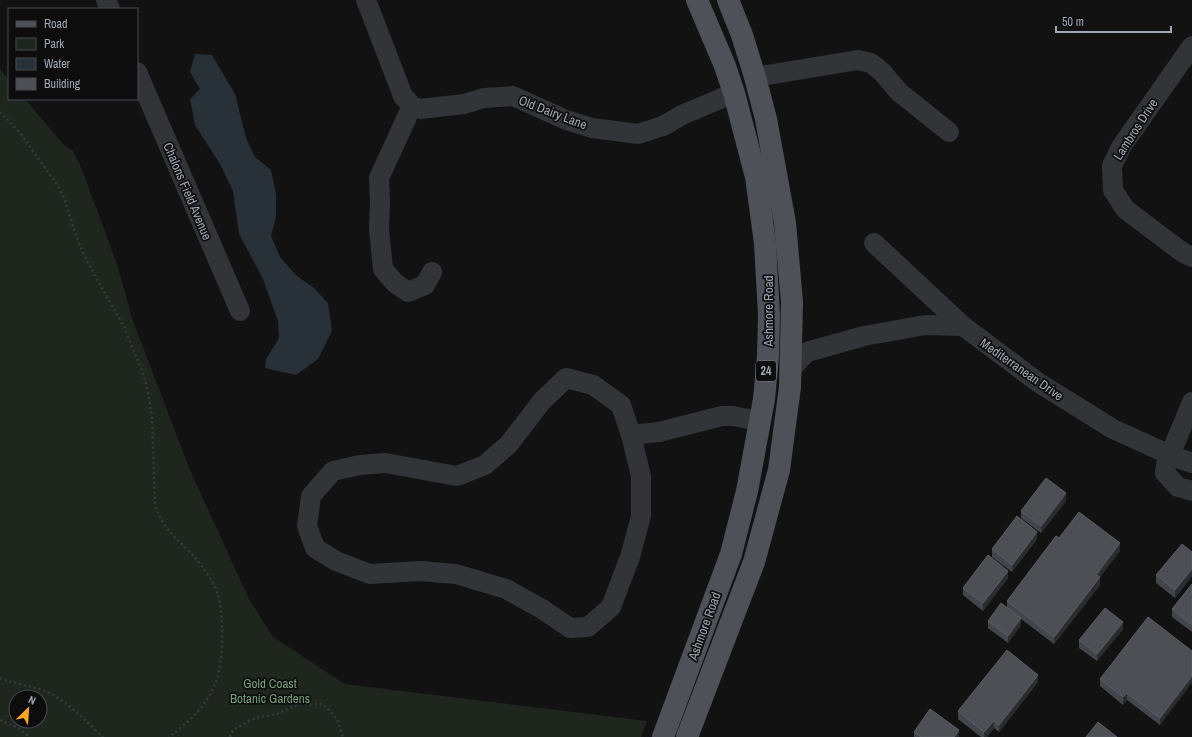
<svg xmlns="http://www.w3.org/2000/svg" width="1192" height="737" font-family="'Archivo Narrow',sans-serif">
	<rect width="100%" height="100%" fill="#121213"/>
	<!-- green -->
	<path fill="#1e261e" fill-rule="evenodd" d="M 0,69 L 9,80 L 9,99 L 25,99 L 64,145 L 73,151 L 81,167 L 117,264 L 132,318 L 189,468 L 249,599 L 273,637 L 345,684 L 647,721 L 641,737 L 0,737 ZM 16,697 L 40,697 L 40,721 L 16,721 Z"/>
	<!-- water -->
	<path fill="#273137" d="M 195,54 L 212,55 L 235,94 L 246,138 L 255,157 L 271,170 L 276,194 L 276,217 L 271,236 L 280,257 L 297,276 L 314,288 L 328,303 L 332,331 L 318,359 L 296,375 L 265,368 L 266,359 L 279,338 L 278,321 L 263,279 L 239,234 L 233,191 L 220,164 L 195,125 L 190,99 L 200,89 L 190,72 Z"/>
	<g fill="none" stroke-linecap="round" stroke-linejoin="round">
		<!-- path -->
		<g stroke="#383b3f" stroke-width="2.5" stroke-dasharray="2 3" stroke-linecap="butt">
			<path d="M 0,112 L 20,133 L 58,186 L 64,198 L 78,241 L 88,263 L 124,327 L 143,373 L 148,391 L 152,417 L 155,503 C 163,535 186,543 203,568 C 210,577 217,588 219,600 C 224,620 223,660 217,679 C 214,686 210,695 206,701 C 197,715 182,727 169,737"/>
			<path d="M 0,678 C 14,684 28,685 42,690 C 65,698 85,721 103,737"/>
			<path d="M 0,720 L 16,727 L 30,737"/>
			<path d="M 230,737 L 233,730 L 255,718 L 277,714 L 299,704 L 323,704 L 337,719 L 343,737"/>
		</g>
		<!-- minor -->
		<g stroke="#323438" stroke-width="20">
			<path d="M 106,0 L 110,9"/>
			<path d="M 366,0 L 403,96 L 412,106 L 420,109 L 464,104 L 484,98 L 513,96 L 566,120 L 592,128 L 638,134 L 663,126 L 682,115 L 734,93"/>
			<path d="M 1192,46 L 1121,147 L 1112,166 L 1113,190 L 1125,209 L 1182,252 L 1192,257"/>
			<path d="M 137,72 L 240,311"/>
			<path d="M 755,77 L 858,60 L 871,63 L 882,72 L 899,92 L 949,132"/>
			<path d="M 412,106 L 379,178 L 380,202 L 379,229 L 383,269 L 395,283 L 408,292 L 425,285 L 432,272"/>
			<path d="M 874,243 L 963,326 L 1039,383 L 1113,429 L 1170,455 L 1192,463"/>
			<path d="M 790,370 L 807,352 L 864,336 L 925,325 L 963,326"/>
			<path d="M 1192,402 L 1166,465 L 1165,473 L 1178,487 L 1192,491"/>
			<path d="M 631,435 L 641,476 L 641,516 L 630,557 L 611,607 L 588,627 L 570,628 L 542,609 L 506,589 L 456,574 L 420,571 L 370,574 L 336,561 L 315,548 L 307,526 L 311,496 L 333,471 L 360,465 L 385,463 L 457,476 L 485,465 L 509,444 L 542,401 L 566,378 L 593,385 L 621,405 L 631,435 L 659,432 L 722,416 L 733,416 L 760,421"/>
		</g>
		<!-- major -->
		<g stroke="#4e5158" stroke-width="22">
			<path d="M 663,737 L 731,554 L 747,491 L 760,421 L 764,399 L 768,356 L 769,315 L 765,243 L 756,177 L 734,93 L 725,66 L 697,0"/>
			<path d="M 687,737 L 754,562 L 779,470 L 790,387 L 792,302 L 785,223 L 766,119 L 755,77 L 742,35 L 728,0"/>
		</g>
	</g>
	<!-- wall -->
	<g fill="#424549">
		<path d="M 1066,501 L 1041,533 L 1021,518 L 1021,511 Z"/>
		<path d="M 1059,538 L 1120,551 L 1100,577 L 1100,585 L 1054,644 L 1021,619 L 1021,625 L 1008,643 L 988,628 L 988,621 L 1007,607 L 1007,601 Z"/>
		<path d="M 1037,539 L 1012,572 L 992,557 L 992,549 Z"/>
		<path d="M 1192,552 L 1192,576 L 1175,598 L 1156,583 L 1156,575 Z"/>
		<path d="M 1008,578 L 983,611 L 963,595 L 963,588 Z"/>
		<path d="M 1192,584 L 1192,632 L 1172,617 L 1172,609 Z"/>
		<path d="M 1123,629 L 1097,661 L 1079,648 L 1079,640 Z"/>
		<path d="M 1192,651 L 1160,725 L 1127,700 L 1123,705 L 1100,686 L 1100,679 Z"/>
		<path d="M 1038,682 L 999,732 L 994,728 L 987,737 L 981,737 L 958,719 L 958,711 Z"/>
		<path d="M 914,732 L 959,737 L 914,737 Z"/>
	</g>
	<!-- shaded-wall -->
	<g fill="#2b2c2f">
		<path d="M 1066,493 L 1066,501 L 1041,533 L 1041,526 Z"/>
		<path d="M 1037,532 L 1037,539 L 1012,572 L 1012,565 Z"/>
		<path d="M 1120,543 L 1120,551 L 1096,582 L 1096,575 Z"/>
		<path d="M 1192,569 L 1192,576 L 1175,598 L 1175,590 Z"/>
		<path d="M 1008,571 L 1008,578 L 983,611 L 983,603 Z"/>
		<path d="M 1100,577 L 1100,585 L 1054,644 L 1054,637 Z"/>
		<path d="M 1021,618 L 1021,625 L 1008,643 L 1008,636 Z"/>
		<path d="M 1123,622 L 1123,629 L 1097,661 L 1097,654 Z"/>
		<path d="M 1038,675 L 1038,682 L 999,732 L 999,725 Z"/>
		<path d="M 1192,676 L 1192,683 L 1160,725 L 1160,718 Z"/>
		<path d="M 1127,693 L 1127,700 L 1123,705 L 1123,697 Z"/>
		<path d="M 994,721 L 994,728 L 987,737 L 984,737 L 984,732 Z"/>
		<path d="M 959,730 L 959,737 L 954,737 Z"/>
	</g>
	<!-- building -->
	<g fill="#4d4f55" stroke="#5a5d64">
		<path d="M 1046,478 L 1066,493 L 1041,526 L 1021,511 Z"/>
		<path d="M 1079,512 L 1120,543 L 1096,575 L 1100,577 L 1054,637 L 1007,601 L 1056,536 L 1059,538 Z"/>
		<path d="M 1017,516 L 1037,532 L 1012,565 L 992,549 Z"/>
		<path d="M 1182,544 L 1192,552 L 1192,569 L 1175,590 L 1156,575 Z"/>
		<path d="M 988,555 L 1008,571 L 983,603 L 963,588 Z"/>
		<path d="M 1192,584 L 1192,625 L 1172,609 Z"/>
		<path d="M 1001,603 L 1021,618 L 1008,636 L 988,621 Z"/>
		<path d="M 1105,608 L 1123,622 L 1097,654 L 1079,640 Z"/>
		<path d="M 1148,617 L 1192,651 L 1192,676 L 1160,718 L 1127,693 L 1123,697 L 1100,679 Z"/>
		<path d="M 1007,650 L 1038,675 L 999,725 L 994,721 L 984,732 L 958,711 Z"/>
		<path d="M 930,709 L 959,730 L 954,737 L 921,737 L 914,732 Z"/>
		<path d="M 1098,722 L 1117,737 L 1086,737 Z"/>
	</g>
	<g text-anchor="middle" stroke-width="3.5" stroke-linejoin="round" paint-order="stroke">
		<!-- shield labels -->
		<rect fill="#0d0d0e" stroke="#757a83" stroke-width="1" x="756" y="361" width="20" height="20" rx="3"/>
		<g font-size="12" font-weight="bold" fill="#a2a9b5">
			<text x="766" y="375">24</text>
		</g>
		<!-- street labels -->
		<g font-size="13" fill="#a2a9b5" stroke="#0d0d0e">
			<text transform="translate(553 112) rotate(21)" y="5">Old Dairy Lane</text>
			<text transform="translate(1135 129) rotate(-57)" y="5">Lambros Drive</text>
			<text transform="translate(188 191) rotate(67)" y="5">Chalons Field Avenue</text>
			<text transform="translate(768 311) rotate(-90)" y="5">Ashmore Road</text>
			<text transform="translate(1022 369) rotate(35)" y="5">Mediterranean Drive</text>
			<text transform="translate(704 626) rotate(-70)" y="5">Ashmore Road</text>
		</g>
		<!-- park labels -->
		<g font-size="13" fill="#78a178" stroke="#0d0d0e">
			<text x="270" y="688">Gold Coast<tspan x="270" dy="15">Botanic Gardens</tspan></text>
		</g>
	</g>
	<!-- legend -->
	<rect x="8" y="8" width="130" height="92" fill="#0d0d0e" stroke="#494b51"/>
	<rect x="16" y="21" width="20" height="6" fill="#4e5158" stroke="#494b51"/>
	<text x="44" y="28" font-size="12" fill="#a2a9b5">Road</text>
	<rect x="16" y="38" width="20" height="12" fill="#1e261e" stroke="#494b51"/>
	<text x="44" y="48" font-size="12" fill="#a2a9b5">Park</text>
	<rect x="16" y="58" width="20" height="12" fill="#273137" stroke="#494b51"/>
	<text x="44" y="68" font-size="12" fill="#a2a9b5">Water</text>
	<rect x="16" y="78" width="20" height="12" fill="#4d4f55" stroke="#494b51"/>
	<text x="44" y="88" font-size="12" fill="#a2a9b5">Building</text>
	<!-- north arrow -->
	<g transform="translate(28 709) rotate(25)"><circle r="19" fill="#0d0d0e" stroke="#494b51"/>
	<path d="M0-3L7 15L0 10L-7 15Z" fill="#fba622"/>
	<text y="-6" font-size="11" font-weight="bold" text-anchor="middle" fill="#a2a9b5">N</text>
	</g>
	<!-- scale -->
	<path d="M1056 26v6h115v-6" fill="none" stroke="#a2a9b5" stroke-width="2"/>
	<text x="1062" y="26" font-size="12" fill="#a2a9b5" stroke="#0d0d0e" stroke-width="3" paint-order="stroke">50 m</text>
</svg>
